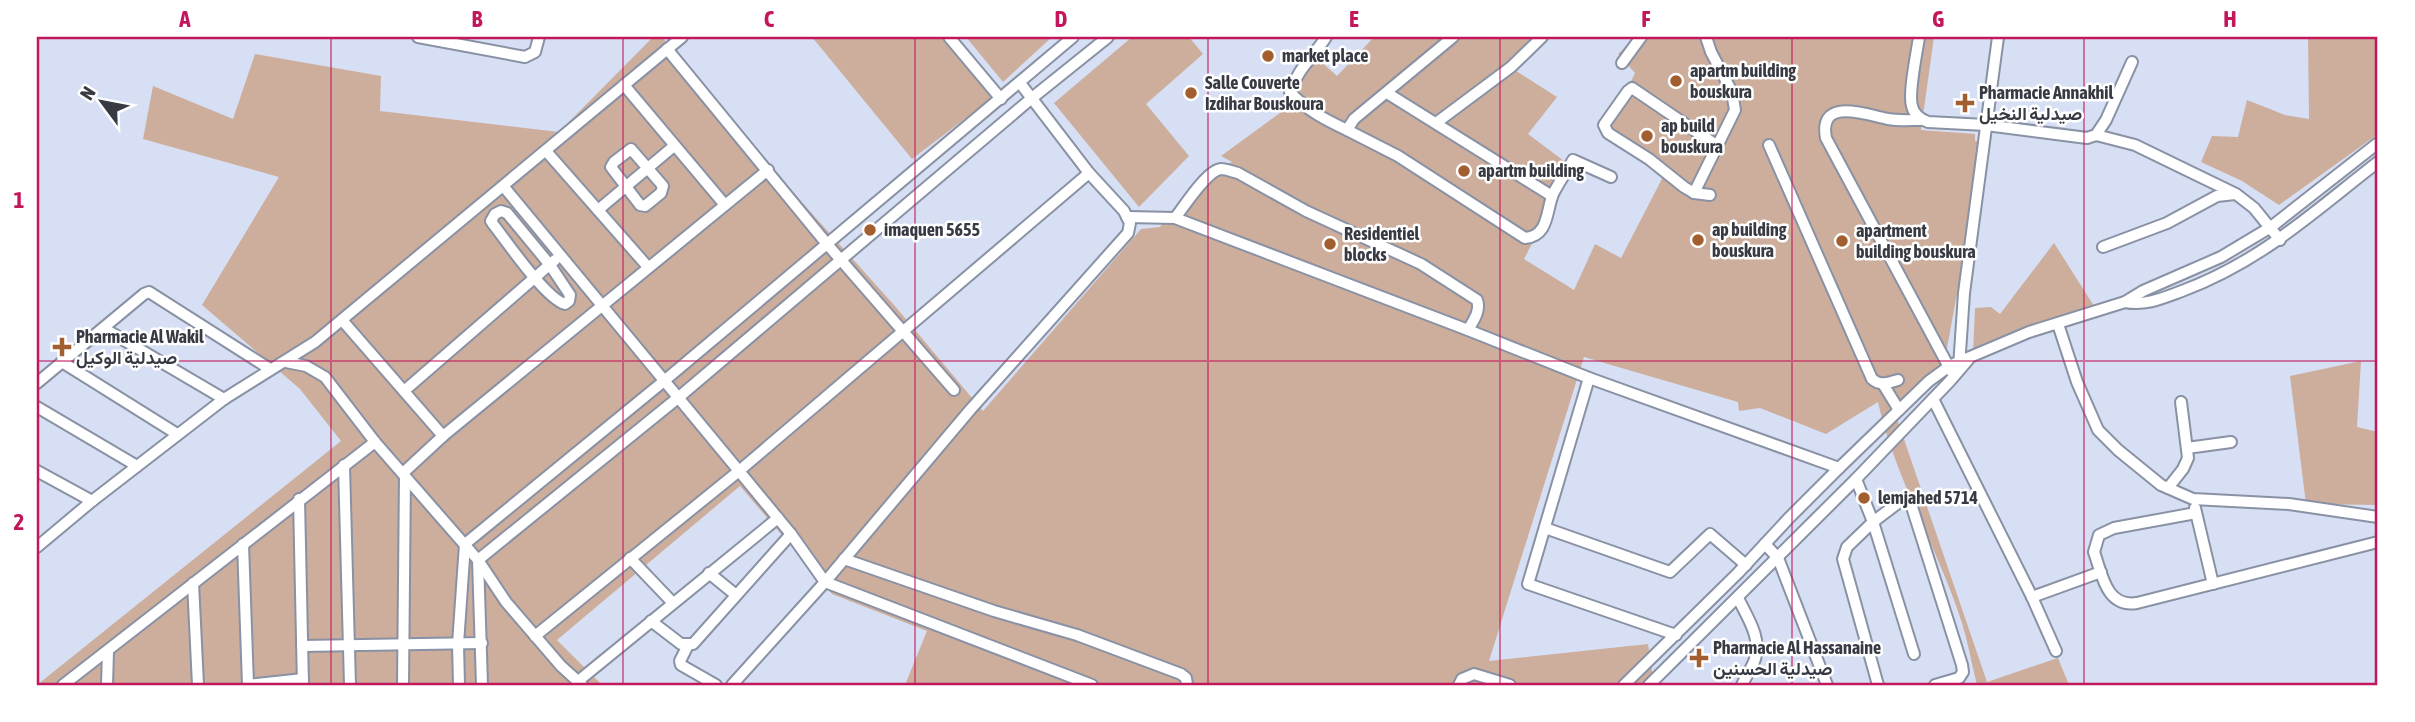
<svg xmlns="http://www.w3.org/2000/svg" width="2415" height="722" font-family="'Asap Condensed',Vazirmatn,sans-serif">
	<rect width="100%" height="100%" fill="#d7dff4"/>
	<!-- green -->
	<g fill="#cdae9c">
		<path d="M 653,37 L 662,37 L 737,130 L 894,305 L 983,411 L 1141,229 L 1160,227 L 1181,201 L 1232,162 L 1221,156 L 1288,107 L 1291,108 L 1311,53 L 1337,76 L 1374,37 L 1548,37 L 1513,69 L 1557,97 L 1528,134 L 1572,167 L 1524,259 L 1574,290 L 1595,244 L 1621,258 L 1665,173 L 1607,133 L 1635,73 L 1618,54 L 1636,37 L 1934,37 L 1921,130 L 1975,134 L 1975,141 L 1985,142 L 1944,364 L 1894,410 L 1987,682 L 2058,658 L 2069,685 L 1977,685 C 1972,665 1968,643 1962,623 C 1938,548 1895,479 1878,402 L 1826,434 L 1760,408 L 1739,411 L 1738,402 L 1584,357 L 1489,661 L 1648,644 L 1654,685 L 905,685 L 927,631 L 832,594 L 740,486 L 557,640 L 602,685 L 37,685 L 341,441 L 300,389 L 202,305 L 279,177 L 143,139 L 153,86 L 233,119 L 255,54 L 381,76 L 380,111 L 559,132 Z"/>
		<path d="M 812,37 L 940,37 L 992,98 L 912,159 Z"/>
		<path d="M 966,37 L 1052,37 L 1003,82 Z"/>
		<path d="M 1132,37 L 1189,37 L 1203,54 L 1146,104 L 1189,156 L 1139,207 L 1054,103 Z"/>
		<path d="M 2308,37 L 2378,37 L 2378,134 L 2279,205 L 2242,181 L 2201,162 L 2212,136 L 2238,137 L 2247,100 L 2285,115 L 2309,119 Z"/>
		<path d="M 2054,243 L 2094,306 L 1973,353 L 1975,308 L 1991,307 L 2000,314 Z"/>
		<path d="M 2361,361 L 2357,427 L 2378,432 L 2378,505 L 2306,504 L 2290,376 Z"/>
	</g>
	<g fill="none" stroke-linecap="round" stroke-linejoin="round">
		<!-- minor casing -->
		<g stroke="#8991a4" stroke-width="14">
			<g id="minor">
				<path d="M 418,37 L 525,57 L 535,52 L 539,37"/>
				<path d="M 949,37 L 1001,99"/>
				<path d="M 1326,37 C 1314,56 1297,70 1290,92 C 1306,110 1326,120 1347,130 L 1354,119 L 1453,37"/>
				<path d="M 1919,37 C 1917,52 1908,93 1912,106 C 1914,115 1920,119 1928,122 L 1986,125 L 2087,138 L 2096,135 L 2135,145 L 2236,194 L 2254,208 L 2280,240"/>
				<path d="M 667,49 L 827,244 L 954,390"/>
				<path d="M 1622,63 L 1641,37"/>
				<path d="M 624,85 L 725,205"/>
				<path d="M 1387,93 L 1552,196"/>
				<path d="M 1921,120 C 1910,120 1899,121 1888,119 C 1867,115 1818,96 1826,138 L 1951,371"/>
				<path d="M 1436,123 L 1511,67 L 1542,37"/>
				<path d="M 1347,130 L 1398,156 L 1525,238 C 1549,236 1546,211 1553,194 C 1559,182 1567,171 1573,160 L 1611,177"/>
				<path d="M 2096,135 L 2106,120 L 2132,62"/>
				<path d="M 1769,145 L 1872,379 C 1880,386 1888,383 1898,380"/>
				<path d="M 631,149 L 663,186 L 661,193 L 645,206 L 640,205 L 611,167 L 614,162 Z"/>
				<path d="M 546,151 L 648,267"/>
				<path d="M 504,187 L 739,471 L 791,534 L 825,582 L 1092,685"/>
				<path d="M 1694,193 L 1735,110 L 1732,92 L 1711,52 L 1706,37"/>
				<path d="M 1710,195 L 1694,193 L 1684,187 L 1649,159 L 1608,133 L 1604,125 L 1628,91 L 1632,88 L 1716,145"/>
				<path d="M 598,210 L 674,146"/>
				<path d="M 501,211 L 507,213 L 550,265 L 570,295 L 569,301 L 565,304 C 546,299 507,242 493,224 L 491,221 L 495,214 Z"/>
				<path d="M 1127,217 L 1175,218 L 1468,330 C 1473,321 1481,311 1477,300 L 1421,264 L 1306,211 L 1238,173 C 1233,172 1227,169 1221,169 C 1207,170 1184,207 1175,218"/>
				<path d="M 2103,247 L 2167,223 L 2217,196 L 2235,194"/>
				<path d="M 2125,302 C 2146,306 2163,298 2182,291 C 2262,261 2312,213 2378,162"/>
				<path d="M 342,320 L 443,436"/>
				<path d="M 2058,324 L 2077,382 L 2098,430 L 2118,450 L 2161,485 L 2193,499 L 2289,504 L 2378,517"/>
				<path d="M 105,329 L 224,399"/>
				<path d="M 1468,330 L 1589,378 L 1839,468"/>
				<path d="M 62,362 L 177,434"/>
				<path d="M 286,362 L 306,366 L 325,377 L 375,442 L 478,560 L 506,602 L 561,666 L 582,685"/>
				<path d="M 1959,367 L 1964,293 L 1998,37"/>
				<path d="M 1589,378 L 1528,584 L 1676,635"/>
				<path d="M 37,383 L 144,294 L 149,292 L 270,369"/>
				<path d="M 1883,384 L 1899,410"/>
				<path d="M 404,391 L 555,260"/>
				<path d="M 1933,399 L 2032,597 L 2056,651"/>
				<path d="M 37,407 L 137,466"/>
				<path d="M 2187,448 L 2231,442"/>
				<path d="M 344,465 L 350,685"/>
				<path d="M 37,471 L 92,501"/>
				<path d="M 403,473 L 443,436 L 768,170"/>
				<path d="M 1856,479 L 1873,522 L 1902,500 L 1908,501 L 1912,507 L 1962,665 L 1963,672 L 1959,678 L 1935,685"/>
				<path d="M 2168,488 L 2183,469 L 2188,458 L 2181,402"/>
				<path d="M 299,499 L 303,685"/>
				<path d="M 2195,508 L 2213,584"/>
				<path d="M 2196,513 L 2114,528 L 2099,535 L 2094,552 C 2102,574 2106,608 2137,603 L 2378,542"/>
				<path d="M 1545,528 L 1670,572 L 1710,534 L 1746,565"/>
				<path d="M 243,544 L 248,685"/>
				<path d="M 1765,544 L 1778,558 L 1827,685"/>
				<path d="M 37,547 L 92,501 L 224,399 L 315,342 L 682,37"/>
				<path d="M 630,558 L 673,603"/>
				<path d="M 844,559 L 994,611 L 1077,635 L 1181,674 L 1186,678 L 1187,685"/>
				<path d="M 709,573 L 736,595"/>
				<path d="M 193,583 L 198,685"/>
				<path d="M 2032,597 L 2101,572"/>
				<path d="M 1738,598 C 1747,617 1762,638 1755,659 C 1752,668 1746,676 1742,685"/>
				<path d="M 651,621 L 681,644 L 693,644 L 791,534"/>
				<path d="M 535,636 L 739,471 L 1089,173"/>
				<path d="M 688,645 L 680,661 L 681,665 L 716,685"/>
				<path d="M 302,646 L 482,643"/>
				<path d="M 577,682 L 778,518"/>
				<path d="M 63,685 L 375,442"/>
				<path d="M 107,685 L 108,651"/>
				<path d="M 248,685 L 303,679"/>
				<path d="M 403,685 L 405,475"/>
				<path d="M 459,685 L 458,644 L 465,544 L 664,381 L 1073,37"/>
				<path d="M 482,685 L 478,560 L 679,397 L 1032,98 L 1108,37"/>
				<path d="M 732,685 L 825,582 L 970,410 L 1128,233 L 1130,223 L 1124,211 L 1089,173 L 1020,83"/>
				<path d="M 1459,685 L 1462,679 L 1474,674 L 1510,685"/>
				<path d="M 1624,685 L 1738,573 L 1789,518 L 1839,468 L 1929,381 L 1951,365 L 2029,332 L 2125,302 L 2143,291 L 2221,257 L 2271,227 L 2378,143"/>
				<path d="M 1649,685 L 1856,479 L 1950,381 L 1968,360"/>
				<path d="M 1878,685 L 1843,559 L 1847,547 L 1873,522 L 1914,654"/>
			</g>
		</g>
		<!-- minor -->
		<use href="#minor" stroke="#fff" stroke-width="10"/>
	</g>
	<!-- grid -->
	<path fill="none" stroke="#c2185b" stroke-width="2" stroke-opacity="0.55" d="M 331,37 L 331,685M 623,37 L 623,685M 915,37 L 915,685M 1208,37 L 1208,685M 1500,37 L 1500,685M 1792,37 L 1792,685M 2084,37 L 2084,685M 37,361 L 2378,361"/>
	<!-- markers -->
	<g fill="#a35e30" stroke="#fff" stroke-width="2.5">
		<circle cx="1268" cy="56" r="7"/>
		<circle cx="1676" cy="81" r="7"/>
		<circle cx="1191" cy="93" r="7"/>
		<path d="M1961.5 92.5h7v7h7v7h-7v7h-7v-7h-7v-7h7z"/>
		<circle cx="1647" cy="136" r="7"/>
		<circle cx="1464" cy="171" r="7"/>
		<circle cx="870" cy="230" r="7"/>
		<circle cx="1698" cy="240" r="7"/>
		<circle cx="1842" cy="241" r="7"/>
		<circle cx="1330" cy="244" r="7"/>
		<path d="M58.5 336.5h7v7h7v7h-7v7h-7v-7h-7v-7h7z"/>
		<circle cx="1864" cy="498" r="7"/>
		<path d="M1695.5 647.5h7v7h7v7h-7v7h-7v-7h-7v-7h7z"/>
	</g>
	<g text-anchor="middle" stroke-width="5" stroke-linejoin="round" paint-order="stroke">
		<!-- poi labels -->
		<g font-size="18" font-weight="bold" fill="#373a42" stroke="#fff" text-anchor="start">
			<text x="1282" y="62">market place</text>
			<text x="1690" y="77">apartm building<tspan x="1690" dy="21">bouskura</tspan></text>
			<text x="1205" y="89">Salle Couverte<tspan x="1205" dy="21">Izdihar Bouskoura</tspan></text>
			<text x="1979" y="99">Pharmacie Annakhil<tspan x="1979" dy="21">صيدلية النخيل</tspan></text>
			<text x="1661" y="132">ap build<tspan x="1661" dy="21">bouskura</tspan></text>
			<text x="1478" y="177">apartm building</text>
			<text x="884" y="236">imaquen 5655</text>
			<text x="1712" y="236">ap building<tspan x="1712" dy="21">bouskura</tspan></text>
			<text x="1856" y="237">apartment<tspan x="1856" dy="21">building bouskura</tspan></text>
			<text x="1344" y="240">Residentiel<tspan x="1344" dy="21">blocks</tspan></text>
			<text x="76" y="343">Pharmacie Al Wakil<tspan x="76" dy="21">صيدلية الوكيل</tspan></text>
			<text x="1878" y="504">lemjahed 5714</text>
			<text x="1713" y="654">Pharmacie Al Hassanaine<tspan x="1713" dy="21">صيدلية الحسنين</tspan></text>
		</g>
	</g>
	<!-- border -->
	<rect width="2415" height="722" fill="none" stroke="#ffffff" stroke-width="77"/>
	<!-- north arrow -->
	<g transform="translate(102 102) rotate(302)" stroke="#ffffff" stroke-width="5" paint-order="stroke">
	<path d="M0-5L12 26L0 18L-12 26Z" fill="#373a42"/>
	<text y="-10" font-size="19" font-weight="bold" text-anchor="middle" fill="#373a42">N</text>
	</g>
	<rect x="38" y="38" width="2338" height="646" fill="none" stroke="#c2185b" stroke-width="2.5"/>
	<g font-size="23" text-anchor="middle" font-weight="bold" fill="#c2185b">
		<text x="185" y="27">A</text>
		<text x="477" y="27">B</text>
		<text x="769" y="27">C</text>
		<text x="1061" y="27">D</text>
		<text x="1354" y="27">E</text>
		<text x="1646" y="27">F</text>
		<text x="1938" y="27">G</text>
		<text x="2230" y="27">H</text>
		<text x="19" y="208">1</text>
		<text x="19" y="530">2</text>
	</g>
</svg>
